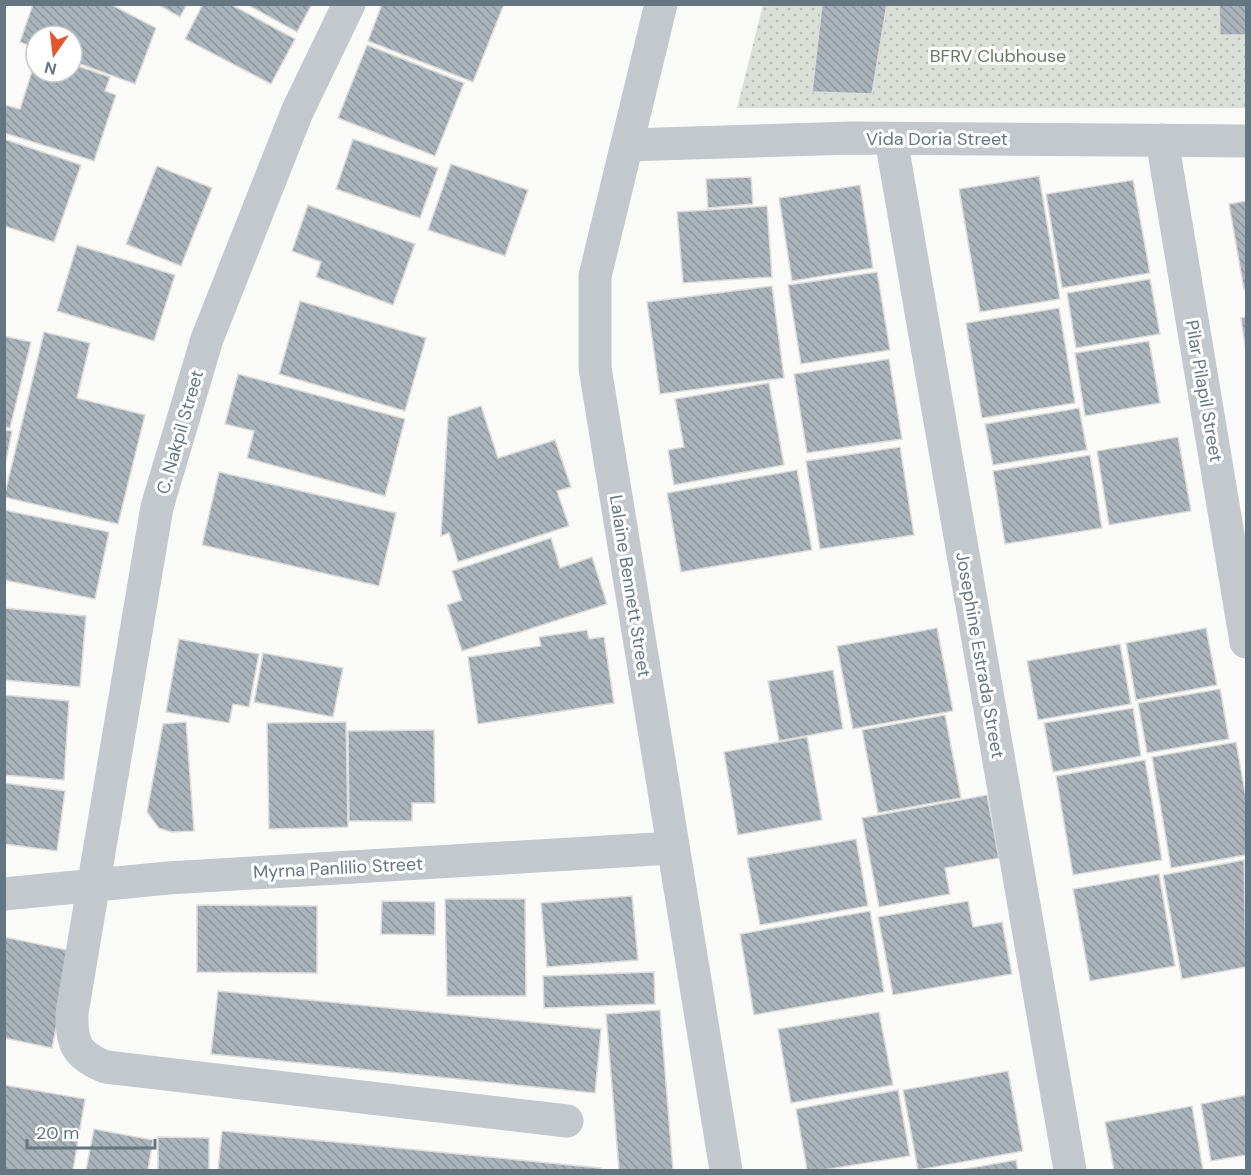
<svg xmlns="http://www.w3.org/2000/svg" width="1251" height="1175" font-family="'DM Sans',sans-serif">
	<defs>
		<pattern id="park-dots" width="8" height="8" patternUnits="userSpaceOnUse" patternTransform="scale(1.5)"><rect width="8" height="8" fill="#dadfd7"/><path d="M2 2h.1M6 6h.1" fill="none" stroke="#b4b9b4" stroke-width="1.8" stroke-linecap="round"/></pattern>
		<pattern id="building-back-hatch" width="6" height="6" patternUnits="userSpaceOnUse" patternTransform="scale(1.5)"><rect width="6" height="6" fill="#aab3b9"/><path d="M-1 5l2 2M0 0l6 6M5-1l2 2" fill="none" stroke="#8e969c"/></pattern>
	</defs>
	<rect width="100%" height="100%" fill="#fafaf8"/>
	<!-- park -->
	<path fill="url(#park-dots)" d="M 763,5 L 1246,5 L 1246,108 L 737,108 Z"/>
	<!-- building -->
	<g fill="url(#building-back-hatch)" stroke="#dcdcda" stroke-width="1.5">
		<path d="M 33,4 L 110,4 L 156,28 L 135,84 L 72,61 L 72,36 L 36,36 L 36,48 L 20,42 Z"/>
		<path d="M 157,4 L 187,4 L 180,17 Z"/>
		<path d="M 203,4 L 230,4 L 295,39 L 271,84 L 185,39 Z"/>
		<path d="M 246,4 L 312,4 L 297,32 Z"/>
		<path d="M 382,4 L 504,4 L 473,82 L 368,41 Z"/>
		<path d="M 822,4 L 887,4 L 872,94 L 812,92 Z"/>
		<path d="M 1219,4 L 1246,4 L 1246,35 L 1220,35 Z"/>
		<path d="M 367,45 L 464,83 L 435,156 L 338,118 Z"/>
		<path d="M 72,64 L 110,77 L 105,91 L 116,95 L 94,161 L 4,133 L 5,105 L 20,109 L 33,68 L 36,72 L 72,72 Z"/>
		<path d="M 4,139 L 81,165 L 54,242 L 4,226 Z"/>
		<path d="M 353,139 L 438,168 L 420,218 L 336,189 Z"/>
		<path d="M 451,164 L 528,190 L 505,256 L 428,230 Z"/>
		<path d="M 157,166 L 212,188 L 181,266 L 126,244 Z"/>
		<path d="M 1039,176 L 1060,299 L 980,312 L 959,189 Z"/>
		<path d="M 751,177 L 753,204 L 708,208 L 706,179 Z"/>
		<path d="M 1133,180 L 1150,273 L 1062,288 L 1046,194 Z"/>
		<path d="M 860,185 L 873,268 L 792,281 L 779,198 Z"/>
		<path d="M 1246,201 L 1246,289 L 1244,290 L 1229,204 Z"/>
		<path d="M 308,205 L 415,244 L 393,305 L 316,277 L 321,262 L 292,251 Z"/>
		<path d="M 767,206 L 772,277 L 683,283 L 677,212 Z"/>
		<path d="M 77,245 L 175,275 L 154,341 L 57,311 Z"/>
		<path d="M 877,272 L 890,350 L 801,364 L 788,285 Z"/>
		<path d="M 1150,279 L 1160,334 L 1076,348 L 1067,293 Z"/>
		<path d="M 772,286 L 784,378 L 660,394 L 647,302 Z"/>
		<path d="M 300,301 L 426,338 L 405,411 L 279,374 Z"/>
		<path d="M 1059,308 L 1075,403 L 982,418 L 966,323 Z"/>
		<path d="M 1246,317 L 1246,352 L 1241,318 Z"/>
		<path d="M 44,332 L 90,343 L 77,398 L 145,415 L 118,524 L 4,497 Z"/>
		<path d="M 4,336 L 31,342 L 10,428 L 4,427 Z"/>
		<path d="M 1149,341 L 1160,403 L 1085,416 L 1075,353 Z"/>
		<path d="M 889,359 L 902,439 L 807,453 L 794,374 Z"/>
		<path d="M 238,374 L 405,419 L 385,496 L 247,458 L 254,431 L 225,424 Z"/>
		<path d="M 769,383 L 784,465 L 674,485 L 668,450 L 684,447 L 675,399 Z"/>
		<path d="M 481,406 L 498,458 L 555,440 L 571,487 L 557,491 L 569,526 L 458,562 L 449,533 L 441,536 L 448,417 Z"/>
		<path d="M 1079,408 L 1087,450 L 993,465 L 985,424 Z"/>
		<path d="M 4,430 L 12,431 L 6,461 L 4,461 Z"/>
		<path d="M 1178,437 L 1191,511 L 1109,525 L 1097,451 Z"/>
		<path d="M 900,447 L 914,535 L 820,549 L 806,461 Z"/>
		<path d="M 1090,455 L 1102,528 L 1005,544 L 993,471 Z"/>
		<path d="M 797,470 L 812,550 L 681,572 L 667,493 Z"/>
		<path d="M 219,472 L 396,513 L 379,586 L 202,545 Z"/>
		<path d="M 4,510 L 109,532 L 95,599 L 4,580 Z"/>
		<path d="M 551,538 L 560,568 L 592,557 L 607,604 L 462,651 L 447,605 L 462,600 L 452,571 Z"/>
		<path d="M 4,608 L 86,616 L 80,687 L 4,680 Z"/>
		<path d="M 937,628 L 953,711 L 853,729 L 837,646 Z"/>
		<path d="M 1206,628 L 1217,685 L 1136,700 L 1126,643 Z"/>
		<path d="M 587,630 L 589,639 L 604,637 L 614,703 L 478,724 L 468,657 L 541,646 L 539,637 Z"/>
		<path d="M 179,639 L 259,654 L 249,707 L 233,704 L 229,723 L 166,712 Z"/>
		<path d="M 1120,644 L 1131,704 L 1038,720 L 1027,661 Z"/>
		<path d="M 263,653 L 343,668 L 333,717 L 254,702 Z"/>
		<path d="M 833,670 L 843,729 L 779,741 L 768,681 Z"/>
		<path d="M 1220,689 L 1229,739 L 1147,753 L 1138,703 Z"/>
		<path d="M 4,695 L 69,701 L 64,780 L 4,775 Z"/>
		<path d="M 1133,708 L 1141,756 L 1053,772 L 1044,723 Z"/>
		<path d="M 945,715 L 961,798 L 878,813 L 862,730 Z"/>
		<path d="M 186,722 L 194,831 L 171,832 L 159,828 L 147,812 L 163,724 Z"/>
		<path d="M 346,722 L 348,827 L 269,829 L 267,723 Z"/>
		<path d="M 434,730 L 435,803 L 412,803 L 412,821 L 349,821 L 348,731 Z"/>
		<path d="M 807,737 L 822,820 L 738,835 L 724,752 Z"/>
		<path d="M 1236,742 L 1246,798 L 1246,855 L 1171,868 L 1152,757 Z"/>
		<path d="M 1145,760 L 1162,860 L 1073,875 L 1056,776 Z"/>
		<path d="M 4,783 L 65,791 L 57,851 L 4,844 Z"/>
		<path d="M 987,795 L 999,858 L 945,868 L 950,894 L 879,907 L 862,818 Z"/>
		<path d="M 856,839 L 868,906 L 760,925 L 747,858 Z"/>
		<path d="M 1244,860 L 1246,967 L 1182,979 L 1163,875 Z"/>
		<path d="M 1159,874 L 1175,966 L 1090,981 L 1073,889 Z"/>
		<path d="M 632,896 L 638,960 L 547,967 L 541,903 Z"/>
		<path d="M 445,899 L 525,899 L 526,996 L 447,996 Z"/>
		<path d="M 382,901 L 435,902 L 435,935 L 381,934 Z"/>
		<path d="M 968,901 L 973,927 L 1002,922 L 1012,974 L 893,995 L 878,917 Z"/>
		<path d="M 197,905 L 317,906 L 317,973 L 197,972 Z"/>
		<path d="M 870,911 L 884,992 L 754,1015 L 740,934 Z"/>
		<path d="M 4,937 L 72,951 L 52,1048 L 4,1038 Z"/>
		<path d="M 654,972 L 655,1004 L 544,1008 L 543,976 Z"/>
		<path d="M 218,991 L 601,1029 L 595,1093 L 211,1054 Z"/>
		<path d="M 660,1010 L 673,1170 L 619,1170 L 606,1014 Z"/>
		<path d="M 879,1012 L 893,1085 L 791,1103 L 778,1029 Z"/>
		<path d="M 1008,1071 L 1023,1151 L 918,1170 L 903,1090 Z"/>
		<path d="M 4,1085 L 85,1099 L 73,1170 L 4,1170 Z"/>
		<path d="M 898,1090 L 910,1156 L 823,1170 L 807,1170 L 796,1109 Z"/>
		<path d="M 1246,1095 L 1246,1155 L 1211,1161 L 1201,1104 Z"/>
		<path d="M 1192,1106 L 1203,1170 L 1114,1170 L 1105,1122 Z"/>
		<path d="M 94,1129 L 153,1140 L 148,1170 L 86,1170 Z"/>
		<path d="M 222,1131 L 601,1168 L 600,1170 L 218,1170 Z"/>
		<path d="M 158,1137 L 209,1138 L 209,1170 L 158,1170 Z"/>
		<path d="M 1016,1160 L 1018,1170 L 959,1170 Z"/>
	</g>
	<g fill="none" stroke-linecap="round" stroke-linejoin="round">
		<!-- minor -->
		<g stroke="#c3c8cc" stroke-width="33">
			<path d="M 349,4 L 297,112 L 207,339 L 157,507 L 72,1013 C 71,1044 77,1056 106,1067 L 567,1121"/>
			<path d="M 661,4 L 595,276 L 595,368 L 726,1170"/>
			<path d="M 891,139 L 1070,1170"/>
			<path d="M 1162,140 L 1246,642"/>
			<path d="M 627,145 L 852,138 L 1246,141"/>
			<path d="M 4,894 L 168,878 L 672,848"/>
		</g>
	</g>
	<g text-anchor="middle" stroke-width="6" stroke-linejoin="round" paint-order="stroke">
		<!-- park labels -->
		<g font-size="18" fill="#687a64" stroke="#fff">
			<text x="998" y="62">BFRV Clubhouse</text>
		</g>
		<!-- street labels -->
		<g font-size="18" fill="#657683" stroke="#fff">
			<text x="937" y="145">Vida Doria Street</text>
			<text transform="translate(1204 391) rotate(80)" y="6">Pilar Pilapil Street</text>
			<text transform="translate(180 432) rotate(-74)" y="6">C. Nakpil Street</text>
			<text transform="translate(630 586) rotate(81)" y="6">Lalaine Bennett Street</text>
			<text transform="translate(980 655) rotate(80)" y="6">Josephine Estrada Street</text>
			<text transform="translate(338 868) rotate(-3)" y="6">Myrna Panlilio Street</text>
		</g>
	</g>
	<!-- border -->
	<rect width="1251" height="1175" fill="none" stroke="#657683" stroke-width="12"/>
	<!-- north arrow -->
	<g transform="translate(54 54) rotate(194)"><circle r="28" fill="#ffffff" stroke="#c1c8cd" stroke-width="1.5"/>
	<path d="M0-4.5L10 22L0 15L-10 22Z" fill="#e4572e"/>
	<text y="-9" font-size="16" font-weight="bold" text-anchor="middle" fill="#657683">N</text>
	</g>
	<!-- scale -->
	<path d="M27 1139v9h128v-9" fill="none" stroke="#657683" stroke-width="3"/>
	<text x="36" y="1139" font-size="18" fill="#657683" stroke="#ffffff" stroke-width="4.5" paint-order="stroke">20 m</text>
</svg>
